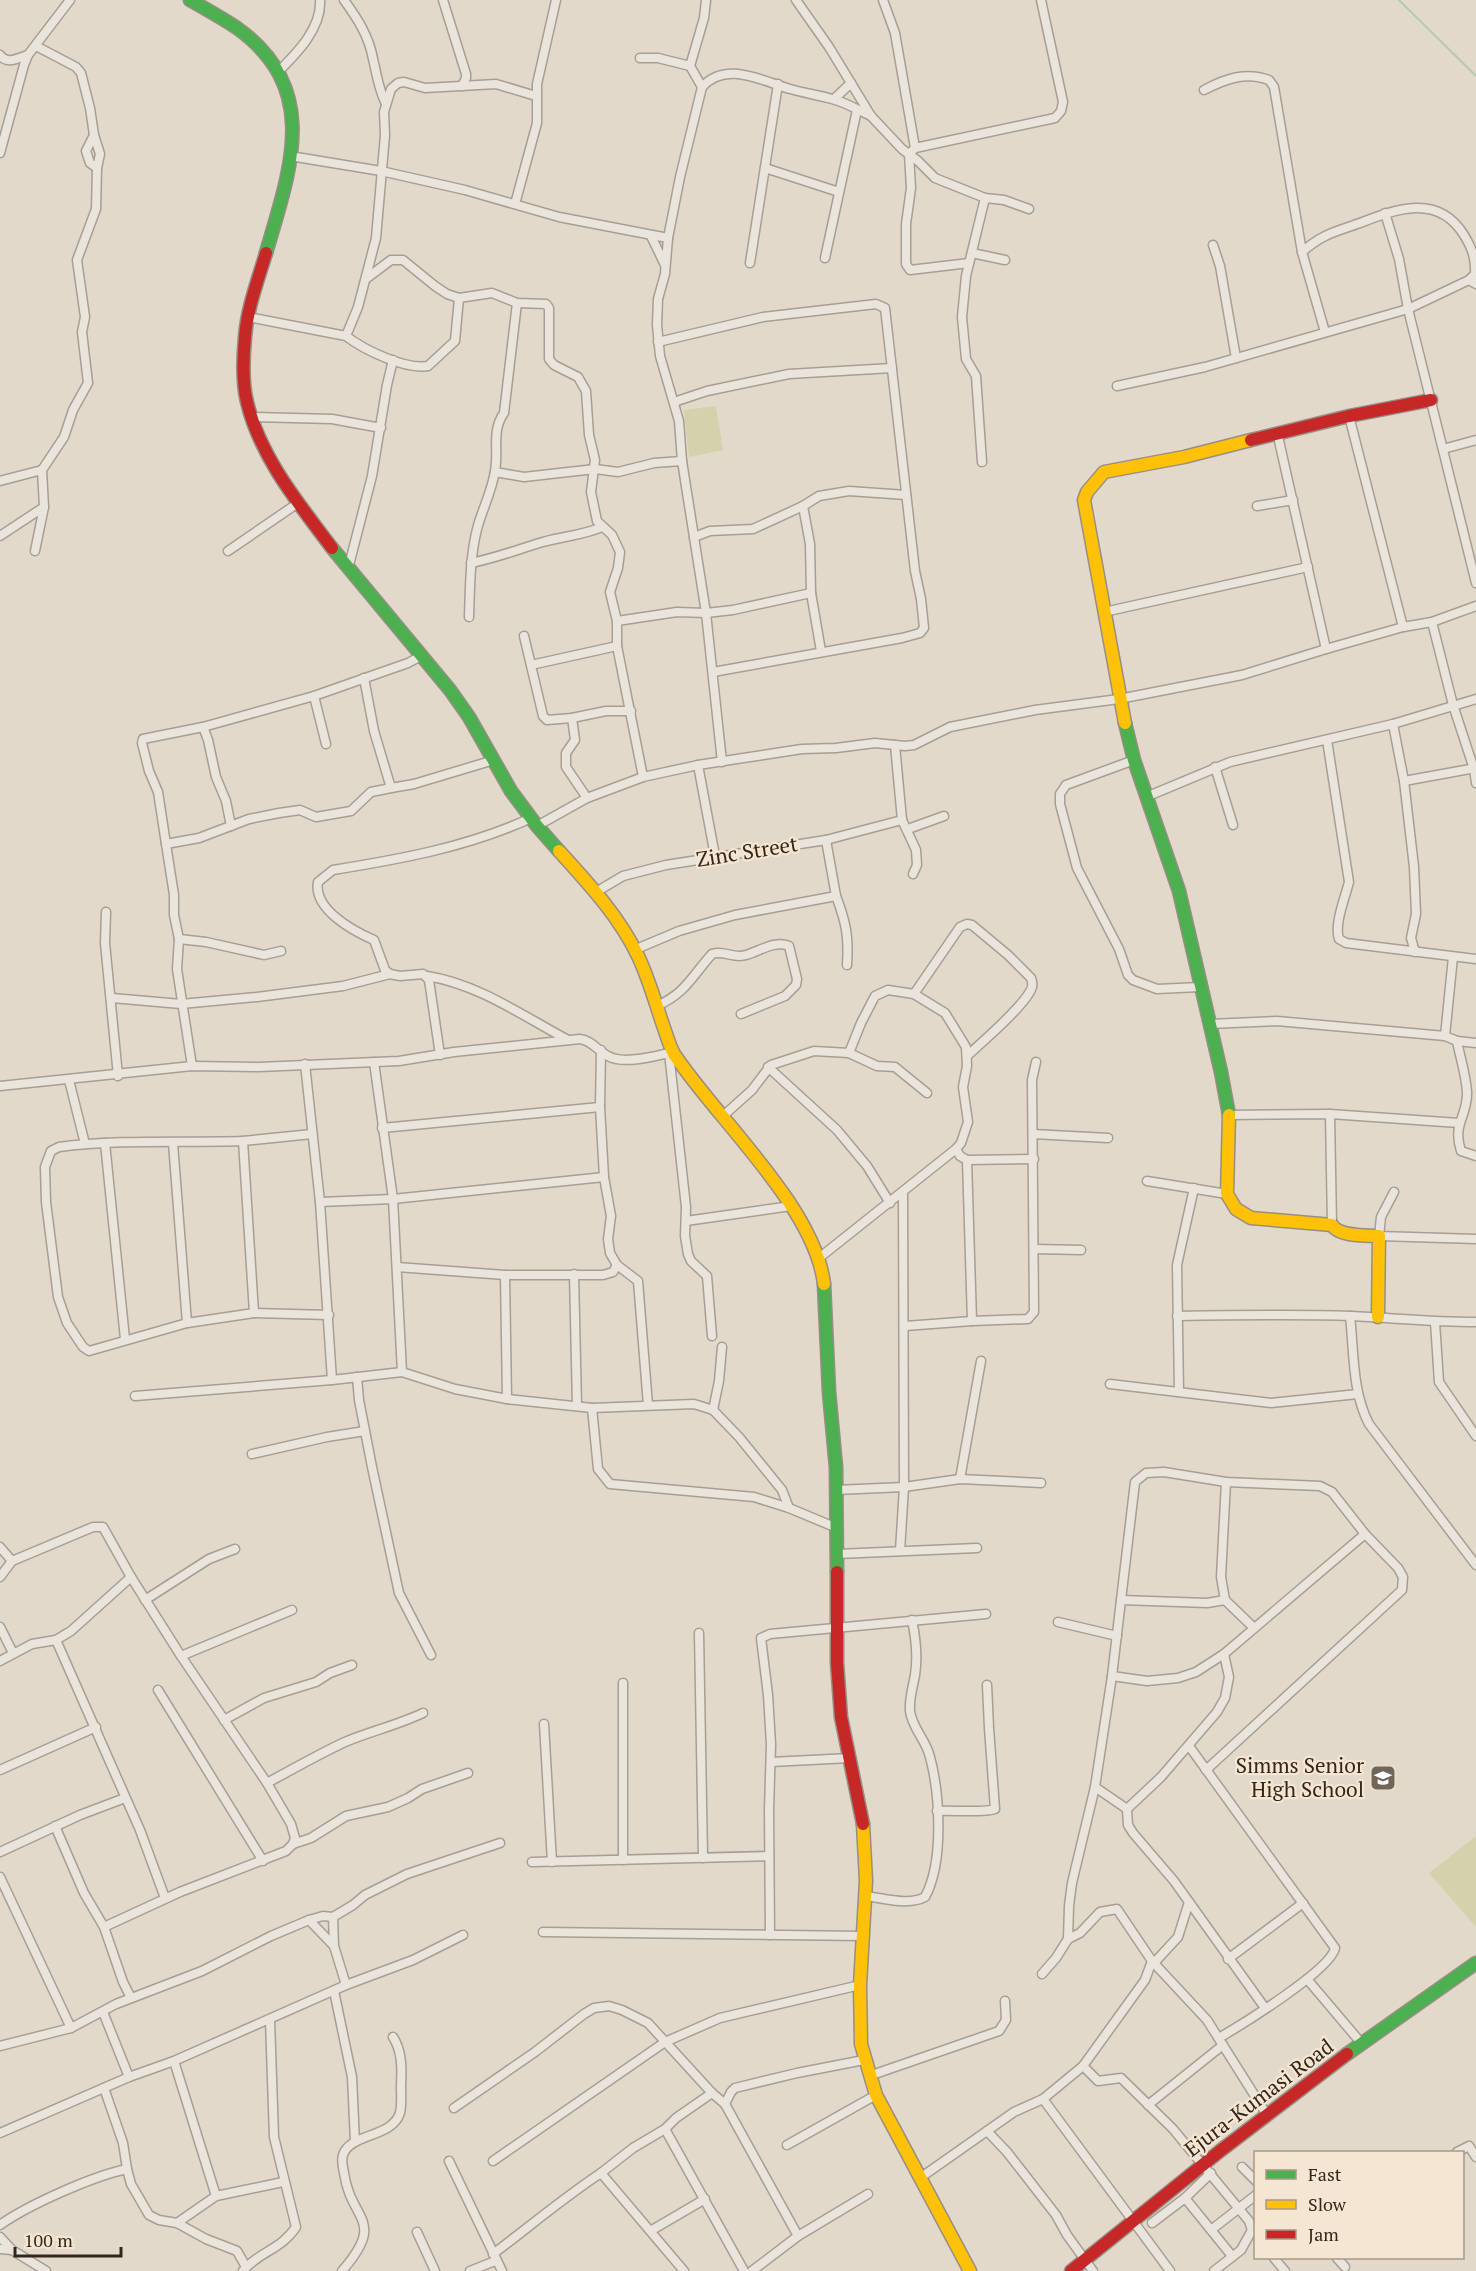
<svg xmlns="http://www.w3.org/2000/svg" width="1476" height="2271" font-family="'PT Serif',serif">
	<rect width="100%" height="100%" fill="#e2d9ca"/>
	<!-- pitch -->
	<g fill="#d5d1ad">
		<path d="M 716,406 L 723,450 L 689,457 L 684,410 Z"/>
		<path d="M 1476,1836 L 1476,1927 L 1429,1873 Z"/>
	</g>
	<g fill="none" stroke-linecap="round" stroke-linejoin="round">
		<!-- stream -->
		<path stroke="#b6c7bb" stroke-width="2" d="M 1399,0 L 1476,76"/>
		<!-- street casing -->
		<g stroke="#a79e94" stroke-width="11">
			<g id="street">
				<path d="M 344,0 C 357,18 369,36 373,59 C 377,75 378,88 386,104"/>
				<path d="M 443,0 L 466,74 L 466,78 L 462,86"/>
				<path d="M 796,0 L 829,47 L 871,116 L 902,149 L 918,161 L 935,178 L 985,198 L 1004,200 L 1029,209"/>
				<path d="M 883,0 L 895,33 L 915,148"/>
				<path d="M 0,55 C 7,65 18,58 28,55"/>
				<path d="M 640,58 L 658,58 L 690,66 L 702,87"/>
				<path d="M 690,66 L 704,18 L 706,0"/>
				<path d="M 278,72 C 297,53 322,28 320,0"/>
				<path d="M 1204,90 C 1225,79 1246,71 1269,80 L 1274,87 L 1302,252 L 1325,332"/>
				<path d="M 834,99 L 851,83"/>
				<path d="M 94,135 L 86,151 L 90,163 L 97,168"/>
				<path d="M 0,153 L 24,65 L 28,55 L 70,0"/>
				<path d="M 290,156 L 381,171 L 465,190 L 559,217 L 668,238"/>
				<path d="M 765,168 L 839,192"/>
				<path d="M 515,204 L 537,123 L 537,84 L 556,0"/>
				<path d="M 1385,213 L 1399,259 L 1408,309 L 1476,583"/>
				<path d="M 651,236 L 665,265"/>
				<path d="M 1213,245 L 1220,266 L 1236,358"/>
				<path d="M 1302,252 C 1322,234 1335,232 1360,223 C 1396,209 1438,193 1464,235 C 1472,248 1476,259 1475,274 L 1469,280"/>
				<path d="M 972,253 L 1005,260"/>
				<path d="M 825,258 L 857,110"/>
				<path d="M 750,263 L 778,84"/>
				<path d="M 969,263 L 910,270 L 906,264 L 906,224 L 911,188 L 909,154 L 915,148 L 1055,118 L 1061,111 L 1063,102 L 1041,0"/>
				<path d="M 367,278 L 391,260 L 403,260 L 435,286 L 447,294 L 459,298 L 492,293 L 517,303 L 546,304 L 549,308 L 549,359 L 554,365 L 578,377 L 586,391 L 589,435 L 595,460 L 591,492 L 597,521 L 612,535 L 620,552 L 618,568 L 610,592 L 617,621 L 617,646 L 643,777"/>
				<path d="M 248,317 L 346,336 L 358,307 L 376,238 L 385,135 L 384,112 L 391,89 L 398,83 L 404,82 L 425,88 L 496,84 L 536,96"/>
				<path d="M 346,336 C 364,350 406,370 428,366 L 455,341 L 459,298"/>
				<path d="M 658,342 L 763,317 L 876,304 L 885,308 L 915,571 L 921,599 L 924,628 L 920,633 L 902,638 L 713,672"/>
				<path d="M 1117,386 L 1205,367 L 1408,309 L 1469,280 L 1476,284"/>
				<path d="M 674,402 L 707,391 L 789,374 L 892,368"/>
				<path d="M 1349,416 L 1403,627"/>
				<path d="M 251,417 L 332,419 L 381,428"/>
				<path d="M 1277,432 L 1326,649"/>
				<path d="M 1443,449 L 1476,440"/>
				<path d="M 982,462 L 976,376 L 966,359 L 962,317 L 966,276 L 985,198"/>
				<path d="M 495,472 L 524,477 L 595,469 L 618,472 L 654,463 L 682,461"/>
				<path d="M 0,481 L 42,470"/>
				<path d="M 803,506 L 810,544 L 811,593 L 821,651"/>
				<path d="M 1257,506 L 1293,500"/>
				<path d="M 0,536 L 44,507"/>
				<path d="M 694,537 L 710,531 L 753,529 L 803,506 L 819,496 L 849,491 L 906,495"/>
				<path d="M 35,551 L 44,507 L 42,470 L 64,437 L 73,410 L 88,383 L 82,332 L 85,317 L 77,260 L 96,209 L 97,168 L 100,154 L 94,135 L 90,108 L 81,73 L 76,67 L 36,46"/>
				<path d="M 228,551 L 298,503"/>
				<path d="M 471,563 C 496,558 519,549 543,542 C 563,536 581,536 602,527"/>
				<path d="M 348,569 L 372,476 L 387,385 L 393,360"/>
				<path d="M 1104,612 L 1308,567"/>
				<path d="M 469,617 C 470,587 470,557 477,529 C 482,510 492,491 495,471 C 499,451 491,431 504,413 L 517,303"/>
				<path d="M 617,621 L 677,612 L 706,613 L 733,610 L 811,593"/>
				<path d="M 1432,622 L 1453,705 L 1474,769 L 1476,783"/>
				<path d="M 524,636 L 543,716 L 547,720 L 572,718 L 606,711 L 631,711"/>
				<path d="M 531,665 L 617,646"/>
				<path d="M 364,678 L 374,731 L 391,788 L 414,784 L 494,760"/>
				<path d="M 572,718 L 575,740 L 566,753 L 566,767 L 587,798"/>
				<path d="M 1393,724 L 1404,781 L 1414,867 L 1416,914 L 1411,938 L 1415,952"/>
				<path d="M 203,727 L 208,740 L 216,777 L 226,801 L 231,826"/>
				<path d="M 1327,740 L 1349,882 C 1345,898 1334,924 1339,939 L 1346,943 L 1476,959"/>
				<path d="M 326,744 L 314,696 L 408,663 L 421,656"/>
				<path d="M 895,745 L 902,820 L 916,850 L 917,865 L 913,874"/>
				<path d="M 1134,760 L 1066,785 L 1060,794 L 1060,804 L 1077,868 L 1119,949 L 1128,975 L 1133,980 L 1157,989 L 1200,987"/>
				<path d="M 722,762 L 706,613 L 682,461 L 679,421 L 660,356 L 657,325 L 658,299 L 665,274 L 668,238 L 680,177 L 702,87 C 726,60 762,81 790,89 C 804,93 818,95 832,99 C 845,102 858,110 871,116"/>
				<path d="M 698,765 L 715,856"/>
				<path d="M 1215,767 L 1233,825"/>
				<path d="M 1404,781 L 1476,768"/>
				<path d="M 1146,797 L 1230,762 L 1393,724 L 1476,699"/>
				<path d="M 537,826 L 587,798 L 643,777 L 698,765 L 802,749 L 836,748 L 875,743 L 905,746 L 914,745 L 950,727 L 1035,710 L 1119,699 L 1242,675 L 1326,649 L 1403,627 L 1432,622 L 1476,606"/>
				<path d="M 908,829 L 944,816"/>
				<path d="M 166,844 L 199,838 L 249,819 L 279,813 L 300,810 L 316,817 L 351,811 L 371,792 L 391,788"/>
				<path d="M 596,892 L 623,876 L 666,865 L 826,840 L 902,820"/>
				<path d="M 836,896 C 846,922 849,937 847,965"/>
				<path d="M 106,912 L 105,943 L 118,1076"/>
				<path d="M 179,939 L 206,942 L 264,955 L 281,951"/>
				<path d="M 634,950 L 679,931 L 735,915 L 836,896 L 826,840"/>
				<path d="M 390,974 L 385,970 L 374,940 C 353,931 313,909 318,882 L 333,870 C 401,859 468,847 531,818"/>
				<path d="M 427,976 C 478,984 523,1016 568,1040"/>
				<path d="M 914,994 L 960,927 L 967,924 L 972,925 L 1008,955 L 1031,978 C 1032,982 1033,983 1032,987 C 1027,1004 982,1042 967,1056"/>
				<path d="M 112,998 L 181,1004 L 257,997 L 343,986 L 390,974 L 400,976 L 423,974 L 429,980 L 440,1055"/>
				<path d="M 657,1006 C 686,993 692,976 712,954 C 724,950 734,959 746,955 C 760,951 775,940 789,946 L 797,979 L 796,985 L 785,996 L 741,1014"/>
				<path d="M 1210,1024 L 1277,1021 L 1445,1036 L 1457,1041 L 1476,1043"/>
				<path d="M 1445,1036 L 1453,957"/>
				<path d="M 1457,1041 C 1460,1057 1466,1075 1467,1092 C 1468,1116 1452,1123 1461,1151 L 1476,1156"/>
				<path d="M 601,1050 L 600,1107 L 604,1177 L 611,1216 L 608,1239 L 610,1253 L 617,1265 L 638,1281 L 648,1405"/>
				<path d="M 669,1053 L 686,1207 L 685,1236 L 688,1254 L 691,1261 L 707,1276 L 712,1336"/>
				<path d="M 849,1053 L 877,1066 L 895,1067 L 927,1093"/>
				<path d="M 374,1062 L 393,1199 L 402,1372"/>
				<path d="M 305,1064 L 320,1202 L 332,1380"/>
				<path d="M 192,1066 L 177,969 L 179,939 L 174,915 L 174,895 L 166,844 L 158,792 L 149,771 L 142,743 L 143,739 L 203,727 L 314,696"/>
				<path d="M 768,1067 L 837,1130 L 867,1166 L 890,1203"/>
				<path d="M 69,1080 L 85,1144"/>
				<path d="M 0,1086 L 192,1066 L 259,1067 L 399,1061 L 454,1052 L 580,1039 C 591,1040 598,1051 608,1056 C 623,1065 657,1056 673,1052"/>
				<path d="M 1330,1114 L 1459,1123"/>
				<path d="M 1229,1115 L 1330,1114 L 1332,1225"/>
				<path d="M 723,1116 L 752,1090 L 771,1065 L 814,1051 L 849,1053 L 861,1023 L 875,996 L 888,990 L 914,994 L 945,1013 L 966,1047 L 967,1066 L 963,1087 L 968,1122 L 961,1143 L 956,1149 L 819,1258"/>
				<path d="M 382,1128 L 600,1107"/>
				<path d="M 1033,1134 L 1108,1138"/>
				<path d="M 243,1141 C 182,1143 120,1139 59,1147 L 51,1151 L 45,1167 L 46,1202 L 58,1297 L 67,1323 L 83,1347 L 89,1351 L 187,1323 L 254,1313 L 329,1315"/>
				<path d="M 105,1143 L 125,1339"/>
				<path d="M 173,1143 L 187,1323"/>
				<path d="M 956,1149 L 960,1156 L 967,1160 L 1034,1159"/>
				<path d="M 967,1160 L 972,1321"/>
				<path d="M 1147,1181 L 1227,1194"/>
				<path d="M 1394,1192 L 1381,1217 L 1379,1236 L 1476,1239"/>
				<path d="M 320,1202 L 393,1199 L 604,1177"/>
				<path d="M 686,1221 L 791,1206"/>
				<path d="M 1034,1249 L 1081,1250"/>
				<path d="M 397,1267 L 505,1275"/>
				<path d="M 574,1274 L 577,1406"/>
				<path d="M 254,1313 L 243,1141 L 312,1134"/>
				<path d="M 1177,1316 C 1235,1315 1293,1314 1352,1316 C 1393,1318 1434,1322 1476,1322"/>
				<path d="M 1350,1316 C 1354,1351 1352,1392 1369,1424 L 1476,1565"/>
				<path d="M 1435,1322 L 1439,1382 L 1476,1436"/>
				<path d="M 905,1326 L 972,1321 L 1028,1319 L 1034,1312 L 1032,1080 L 1036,1062"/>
				<path d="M 357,1377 L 359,1400 L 372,1467 L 399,1593 L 431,1655"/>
				<path d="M 1110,1384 L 1271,1403 L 1358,1394"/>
				<path d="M 1179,1392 L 1177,1265 L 1194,1188"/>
				<path d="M 135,1396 L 332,1380 L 402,1372 L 455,1389 L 507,1399 L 592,1408 L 694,1404 L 713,1410 L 739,1437 L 782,1490 L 789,1508"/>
				<path d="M 507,1399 L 505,1275 L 603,1275 L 613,1272 L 617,1265"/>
				<path d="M 592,1408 L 598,1469 L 610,1484 L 754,1497 L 789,1508 L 837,1528"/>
				<path d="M 713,1410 L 719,1381 L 722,1347"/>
				<path d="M 252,1454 L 327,1437 L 365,1431"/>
				<path d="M 960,1479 L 981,1361"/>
				<path d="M 1226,1482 L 1221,1577 L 1225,1600 L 1254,1628"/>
				<path d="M 836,1490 L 904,1487 L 960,1479 L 1041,1483"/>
				<path d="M 0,1547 L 12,1561"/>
				<path d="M 900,1551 L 904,1487 L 903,1192"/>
				<path d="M 837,1554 L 977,1548"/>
				<path d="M 0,1577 L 12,1561 L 93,1527 L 103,1527 L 131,1577 L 71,1631 L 56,1640 L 32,1644 L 0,1661"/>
				<path d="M 145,1600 L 209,1559 L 235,1549"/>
				<path d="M 1121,1600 L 1207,1603 L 1225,1600"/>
				<path d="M 1058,1622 L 1117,1636"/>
				<path d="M 0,1627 L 13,1653"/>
				<path d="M 699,1633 L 703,1858"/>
				<path d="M 56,1640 L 140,1830 L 165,1898"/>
				<path d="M 181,1656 L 292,1610"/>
				<path d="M 1112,1676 L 1147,1681 L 1178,1678 L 1196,1672 L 1224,1654 L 1365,1534"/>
				<path d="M 623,1683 L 623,1860"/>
				<path d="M 158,1690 L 263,1861"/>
				<path d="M 224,1720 L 264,1698 L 316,1682 L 330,1673 L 352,1665"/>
				<path d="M 544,1724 L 552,1862"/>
				<path d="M 1189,1746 L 1335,1948 C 1331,1970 1241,2025 1219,2038"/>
				<path d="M 771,1762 L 850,1758"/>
				<path d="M 0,1770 L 96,1727"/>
				<path d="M 267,1783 C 293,1769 319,1754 345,1742 C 371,1731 398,1725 423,1713"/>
				<path d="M 1095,1787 L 1127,1809 L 1161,1777 L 1217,1712 L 1225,1698 L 1229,1677 L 1224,1654"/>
				<path d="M 1127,1809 L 1128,1825 L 1133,1833 L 1174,1881 L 1265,2008"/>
				<path d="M 937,1811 C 951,1810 986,1813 995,1809 L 989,1728 L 987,1685"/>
				<path d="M 55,1826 L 84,1893 L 104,1927 L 123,1982 L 131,1998"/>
				<path d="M 293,1844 L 311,1838 L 346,1816 L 388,1807 L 408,1798 L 422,1789 L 468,1773"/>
				<path d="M 0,1852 L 80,1815 L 125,1798"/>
				<path d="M 532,1862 L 769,1856"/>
				<path d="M 0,1877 L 71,2028"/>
				<path d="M 865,1896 C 884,1898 908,1906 925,1897 C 944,1862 940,1795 930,1757 C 926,1740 912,1728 910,1711 C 909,1698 913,1687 915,1675 C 918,1656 916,1639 912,1620"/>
				<path d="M 333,1917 L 334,1946 L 346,1985"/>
				<path d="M 309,1920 L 334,1946"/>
				<path d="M 104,1927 L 180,1892 L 286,1851 L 293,1844 L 295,1838 L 291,1824 L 267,1783 L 181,1656 L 131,1577"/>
				<path d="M 543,1932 L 863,1936"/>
				<path d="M 770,1935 L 769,1810 L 771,1744 L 768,1695 L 761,1638 L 770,1634 L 986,1614"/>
				<path d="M 1068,1939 L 1069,1906 L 1072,1883 L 1095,1787 L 1112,1676 L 1135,1482 L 1146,1473 L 1164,1472 L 1226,1482 L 1320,1486 L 1332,1492 L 1365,1534 L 1398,1568 L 1403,1577 L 1402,1590 L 1206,1770"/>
				<path d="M 1228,1959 L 1303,1903"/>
				<path d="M 1154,1963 L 1178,1937 L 1189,1902"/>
				<path d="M 1042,1974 L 1056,1958 L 1068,1939 L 1080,1933 L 1100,1912 L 1117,1909 L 1152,1961 L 1207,2020 L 1267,2115"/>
				<path d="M 1307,1979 L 1362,2044"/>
				<path d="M 334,1991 L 352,2077 L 355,2142"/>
				<path d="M 103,2012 L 129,2077"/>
				<path d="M 0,2046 L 71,2028 L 116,2004 L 202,1971 L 271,1936 L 309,1920 L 323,1916 L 333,1917 L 353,1905 L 365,1895 L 407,1874 L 500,1843"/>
				<path d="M 174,2061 L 216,2196"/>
				<path d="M 1083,2066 L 1098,2081 L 1121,2078 L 1173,2129 L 1249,2221 L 1252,2230 L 1241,2250 L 1214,2271"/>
				<path d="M 869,2076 L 999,2031 L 1006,2020 L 1005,2001"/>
				<path d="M 104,2088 L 123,2143 L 127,2169"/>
				<path d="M 712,2093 L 676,2118 L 665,2129 L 744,2271"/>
				<path d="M 1043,2099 L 1170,2271"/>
				<path d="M 725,2104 L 731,2092 L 735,2088 L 797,2073 L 864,2060"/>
				<path d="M 1148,2105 L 1223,2045"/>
				<path d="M 454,2108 L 535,2052 L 584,2014 L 594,2008 L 609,2006 L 622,2010 L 648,2023 L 712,2093 L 725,2104 L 798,2236 L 752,2271"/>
				<path d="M 987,2131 L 1007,2152 L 1056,2215 L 1067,2235 L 1093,2271"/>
				<path d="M 0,2133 L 129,2077 L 174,2061 L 346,1985 L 413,1960 L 463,1935"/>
				<path d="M 787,2145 L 876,2095"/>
				<path d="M 1457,2152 L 1469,2146 L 1476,2157"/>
				<path d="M 449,2161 L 502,2271"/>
				<path d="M 493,2161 L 665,2042 L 720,2018 L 860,1985"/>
				<path d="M 1242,2167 L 1256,2181"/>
				<path d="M 601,2173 L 633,2148 L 665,2129"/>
				<path d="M 1211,2173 L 1185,2198 L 1211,2230 L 1256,2195"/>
				<path d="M 920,2178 L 1014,2112 L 1043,2099 L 1083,2066 L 1145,1980 L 1152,1961"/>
				<path d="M 177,2223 L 216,2196 L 283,2182"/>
				<path d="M 1152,2223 L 1185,2198"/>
				<path d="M 0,2225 C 28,2205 93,2176 127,2169 L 131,2184 L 149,2215 L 159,2220 L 177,2223 L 206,2239 L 237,2251 L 246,2267"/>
				<path d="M 652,2230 L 705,2199"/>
				<path d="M 1211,2230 L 1232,2256"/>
				<path d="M 417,2232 L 435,2271"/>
				<path d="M 798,2236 L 868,2194"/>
				<path d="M 0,2237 L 12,2250 L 46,2271"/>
				<path d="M 0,2249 L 12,2250"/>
				<path d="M 493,2254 C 529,2227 563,2198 601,2173 L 684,2271"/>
				<path d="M 1274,2258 L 1285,2271"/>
				<path d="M 1337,2258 L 1345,2267"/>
				<path d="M 243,2271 C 258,2252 281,2250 296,2227 L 274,2137 L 270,2020"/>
				<path d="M 342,2271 C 387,2219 351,2222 344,2173 C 343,2167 341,2160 343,2155 C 350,2133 392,2138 400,2113 C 402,2105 401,2093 401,2085 C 402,2068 402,2051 393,2037"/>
				<path d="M 470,2271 L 495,2261"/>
			</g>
		</g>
		<!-- fast casing -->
		<g stroke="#978e84" stroke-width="15">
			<g id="fast">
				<path d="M 190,0 C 206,9 222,18 237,28 C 322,89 290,170 266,253"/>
				<path d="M 332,548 L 450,690 L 469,717 L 511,791 L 537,826 L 559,851"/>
				<path d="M 1125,723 L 1134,760 L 1179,891 L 1221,1072 L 1229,1115"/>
				<path d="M 824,1284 L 829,1392 L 836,1467 L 837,1572"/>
				<path d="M 1347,2054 L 1476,1963"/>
			</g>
		</g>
		<!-- slow casing -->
		<g stroke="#978e84" stroke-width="15">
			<g id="slow">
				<path d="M 1125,723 L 1084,500 L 1087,492 L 1104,472 L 1184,457 L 1251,440"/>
				<path d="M 559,851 C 588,883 619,916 638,956 C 649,979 656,1005 664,1028 C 667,1037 670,1047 674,1054 C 717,1119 815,1207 824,1284"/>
				<path d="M 1229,1115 L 1227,1194 L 1236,1209 L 1251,1218 L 1332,1225 C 1339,1237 1366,1235 1379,1236 L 1378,1317"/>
				<path d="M 863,1824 L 866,1881 L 860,1985 L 861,2044 L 876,2095 L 970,2271"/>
			</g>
		</g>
		<!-- jam casing -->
		<g stroke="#978e84" stroke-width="15">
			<g id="jam">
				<path d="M 266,253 C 258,280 247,309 245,337 C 243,358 242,382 247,402 C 260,457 299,504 332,548"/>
				<path d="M 1251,440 L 1349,416 L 1431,400"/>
				<path d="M 837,1572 L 837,1663 L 841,1717 L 863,1824"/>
				<path d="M 1071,2271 L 1220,2151 L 1347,2054"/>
			</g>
		</g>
		<!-- street -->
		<use href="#street" stroke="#eae5dc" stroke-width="8"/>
		<!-- fast -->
		<use href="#fast" stroke="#4caf50" stroke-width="12"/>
		<!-- slow -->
		<use href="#slow" stroke="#ffc107" stroke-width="12"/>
		<!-- jam -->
		<use href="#jam" stroke="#c62828" stroke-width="12"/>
	</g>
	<!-- icons -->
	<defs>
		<g id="school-square" transform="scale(1.35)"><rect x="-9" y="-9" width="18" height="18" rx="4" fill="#72655a" stroke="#f4e6d0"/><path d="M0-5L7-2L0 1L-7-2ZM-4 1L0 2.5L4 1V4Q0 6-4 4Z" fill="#fff"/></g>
	</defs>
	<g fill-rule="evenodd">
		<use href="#school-square" x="1383" y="1778"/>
	</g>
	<g text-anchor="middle" stroke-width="4.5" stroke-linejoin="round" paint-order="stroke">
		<!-- street labels -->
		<g font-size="21" fill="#35261d" stroke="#f4e6d0">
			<text transform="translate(747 852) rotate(-9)" y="7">Zinc Street</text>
			<text transform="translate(1259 2098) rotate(-37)" y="7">Ejura-Kumasi Road</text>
		</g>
		<!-- poi labels -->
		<g font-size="21" fill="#35261d" stroke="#f4e6d0" text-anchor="end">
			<text x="1364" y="1773">Simms Senior<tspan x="1364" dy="24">High School</tspan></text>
		</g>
	</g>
	<!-- legend -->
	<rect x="1254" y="2151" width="210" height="108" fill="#f4e6d0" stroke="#a89988" stroke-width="1.5"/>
	<rect x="1266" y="2170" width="30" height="9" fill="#4caf50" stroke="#a89988" stroke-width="1.5"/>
	<text x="1308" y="2181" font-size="18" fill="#35261d">Fast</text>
	<rect x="1266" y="2200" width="30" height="9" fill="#ffc107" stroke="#a89988" stroke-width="1.5"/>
	<text x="1308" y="2211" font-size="18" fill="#35261d">Slow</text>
	<rect x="1266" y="2230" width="30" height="9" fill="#c62828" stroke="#a89988" stroke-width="1.5"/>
	<text x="1308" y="2241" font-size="18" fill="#35261d">Jam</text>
	<!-- scale -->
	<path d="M15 2247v9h106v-9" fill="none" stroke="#35261d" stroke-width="3"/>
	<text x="24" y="2247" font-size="18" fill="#35261d" stroke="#f4e6d0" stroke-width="4.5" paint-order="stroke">100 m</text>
</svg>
